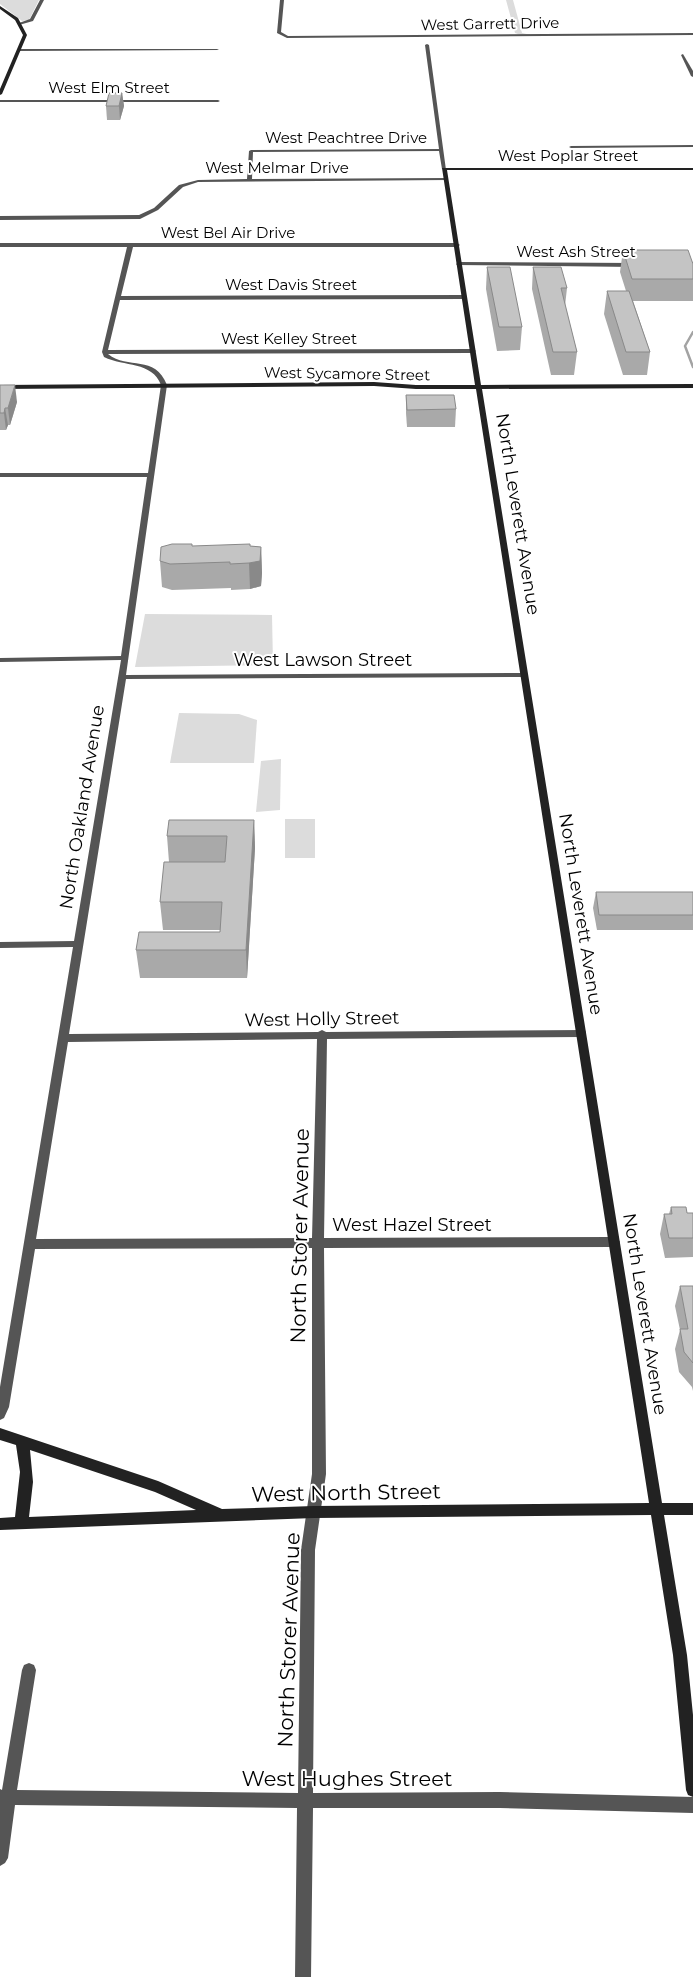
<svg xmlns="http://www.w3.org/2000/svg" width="693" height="1977" font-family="Montserrat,sans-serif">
	<rect width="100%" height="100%" fill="#fff"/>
	<!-- green -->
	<g fill="#dcdcdc">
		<path d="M 0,0 L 39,0 L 29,20 L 22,21 L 0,4 Z"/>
		<path d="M 506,0 L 513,0 L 522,33 L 531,35 L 693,36 L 524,36 L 515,33 Z"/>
		<path d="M 145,614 L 272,615 L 273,665 L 135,667 Z"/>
		<path d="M 179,713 L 239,714 L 257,720 L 254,763 L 170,763 Z"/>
		<path d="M 281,759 L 280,810 L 256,812 L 261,761 Z"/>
		<rect x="285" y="819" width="30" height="39"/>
	</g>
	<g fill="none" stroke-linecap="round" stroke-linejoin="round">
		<!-- stream -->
		<path stroke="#a3a3a3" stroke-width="2.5" d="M 693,332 L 685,346 L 693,367"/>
		<!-- street -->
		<g fill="#555" fill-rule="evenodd">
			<path d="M 40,0 L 44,0 L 33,21 L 19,25 L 19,23 L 30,19 Z"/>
			<path d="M 280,0 L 284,0 L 281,32 L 288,36 L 693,33 L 693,35 L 287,38 L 277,33 Z"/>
			<path d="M 427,44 L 429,45 L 446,170 L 442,169 L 439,151 L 253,152 L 252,179 L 446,178 L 448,180 L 198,182 L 183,187 L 158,210 L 140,219 L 0,220 L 0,216 L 139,215 L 154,208 L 179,185 L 198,180 L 247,179 L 249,151 L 251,150 L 439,149 L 425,45 Z"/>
			<path d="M 20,49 L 217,49 L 219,50 L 19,51 Z"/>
			<path d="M 683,54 L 693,71 L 693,77 L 691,76 L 681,55 Z"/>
			<path d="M 0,100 L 218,100 L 220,101 L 218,102 L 0,102 Z"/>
			<path d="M 693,145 L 693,147 L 571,148 L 569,147 L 571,146 Z"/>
			<path d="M 0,243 L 457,243 L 460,245 L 457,247 L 133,247 L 121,296 L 464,295 L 467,297 L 464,299 L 120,300 L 108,350 L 473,349 L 476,351 L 473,353 L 108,354 C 128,370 155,354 167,385 L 126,675 L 524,673 L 528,675 L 524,677 L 126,679 L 69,1034 L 318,1032 L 322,1030 L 326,1032 L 585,1030 L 586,1033 L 581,1037 L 327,1039 L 324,1238 L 614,1237 L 618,1239 L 620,1242 L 618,1245 L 614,1247 L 324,1248 L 326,1474 L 315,1550 L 313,1793 L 500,1792 L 693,1797 L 693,1813 L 500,1808 L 313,1808 L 311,1977 L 295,1977 L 297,1808 L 15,1805 L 8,1858 L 5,1863 L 0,1866 L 0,1789 L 2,1790 L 22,1670 L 24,1665 L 29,1663 L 34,1665 L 36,1670 L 17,1790 L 298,1793 L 301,1550 L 312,1474 L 312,1248 L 35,1249 L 9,1407 L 4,1418 L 0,1420 L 0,1387 L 73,947 L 0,948 L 0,942 L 74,941 L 121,660 L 0,662 L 0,658 L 121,656 L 147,477 L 0,477 L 0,473 L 148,473 L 161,385 C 152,361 124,367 104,357 L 102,352 L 127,247 L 0,247 ZM 317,1039 L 312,1238 L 36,1239 L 68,1042 Z"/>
			<path d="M 459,262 L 635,263 L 638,265 L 635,267 L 457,265 L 456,264 Z"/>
		</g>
		<!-- secondary -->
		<g fill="#222" fill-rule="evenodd">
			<path d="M 0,6 L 18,18 L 27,35 L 2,94 L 0,95 L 0,89 L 23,35 L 15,20 L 0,9 Z"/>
			<path d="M 442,168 L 693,168 L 693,170 L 447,170 L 481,385 L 693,384 L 693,388 L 482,389 L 662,1503 L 693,1503 L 693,1515 L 664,1515 L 687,1655 L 693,1715 L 693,1797 L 688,1795 L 686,1790 L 673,1655 L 651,1515 L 314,1518 L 0,1530 L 0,1518 L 15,1517 L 20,1472 L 16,1445 L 0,1440 L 0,1428 L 158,1481 L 222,1509 L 314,1506 L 649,1503 L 476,389 L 416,389 L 374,386 L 0,389 L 0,385 L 374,382 L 416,385 L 475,385 ZM 30,1450 L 155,1492 L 196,1510 L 29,1517 L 33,1482 Z"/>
		</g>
	</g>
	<!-- wall -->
	<g fill="#a9a9a9">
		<path d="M 122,93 L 124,106 L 120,120 L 107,120 L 106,106 Z"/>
		<path d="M 623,250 L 693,264 L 693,301 L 633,301 L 650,352 L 647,375 L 623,375 L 604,314 L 607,291 L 626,291 L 620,272 Z"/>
		<path d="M 487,267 L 522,327 L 520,350 L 497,351 L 486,289 Z"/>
		<path d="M 533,267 L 567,288 L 565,306 L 577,352 L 574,375 L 551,375 L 532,289 Z"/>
		<path d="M 0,385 L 17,402 L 10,425 L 8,425 L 6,430 L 0,430 Z"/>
		<path d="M 406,395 L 456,409 L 455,427 L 407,427 L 406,413 Z"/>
		<path d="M 250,546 L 261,547 L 262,573 L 261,586 L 250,589 L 231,590 L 231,588 L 172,590 L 162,587 L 160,561 Z"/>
		<path d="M 254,820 L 255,848 L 247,978 L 140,978 L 136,950 L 220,932 L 220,930 L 163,930 L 160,902 L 169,862 L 167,836 Z"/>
		<path d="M 596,892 L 693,892 L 693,930 L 597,930 L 593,908 Z"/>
		<path d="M 671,1207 L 687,1213 L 693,1213 L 693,1257 L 665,1258 L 660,1234 L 664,1214 L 669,1214 Z"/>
		<path d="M 680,1286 L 693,1286 L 693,1391 L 692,1387 L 679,1372 L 675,1349 L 680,1330 L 675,1306 Z"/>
	</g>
	<!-- shaded-wall -->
	<g fill="#898989">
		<path d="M 122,93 L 124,106 L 120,120 L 119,106 Z"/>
		<path d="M 15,385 L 17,402 L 10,425 L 8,408 Z"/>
		<path d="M 5,408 L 8,425 L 6,430 L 4,413 Z"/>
		<path d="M 261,547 L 262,573 L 261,586 L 250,589 L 249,563 L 251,563 Z"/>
		<path d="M 254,820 L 255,848 L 247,978 L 246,950 Z"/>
	</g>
	<!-- building -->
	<g fill="#c4c4c4" stroke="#898989">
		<path d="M 109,93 L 122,93 L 119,106 L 106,106 Z"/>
		<path d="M 623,250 L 688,250 L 693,264 L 693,279 L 632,279 Z"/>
		<path d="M 487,267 L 510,267 L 522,327 L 499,327 Z"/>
		<path d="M 533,267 L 561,267 L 567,288 L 561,288 L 577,352 L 553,352 Z"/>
		<path d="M 607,291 L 629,291 L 650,352 L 626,352 Z"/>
		<path d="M 0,385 L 15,385 L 8,408 L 5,408 L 4,413 L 0,413 Z"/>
		<path d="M 406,395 L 454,395 L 456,409 L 407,410 Z"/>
		<path d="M 172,544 L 192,544 L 192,546 L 250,544 L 250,546 L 261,547 L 260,561 L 249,563 L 230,564 L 230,562 L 170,564 L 160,561 L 161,547 Z"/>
		<path d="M 169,820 L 254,820 L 246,950 L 136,950 L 139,932 L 220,932 L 222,902 L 160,902 L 164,862 L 225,862 L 227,836 L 167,836 Z"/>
		<path d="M 596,892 L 693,892 L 693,915 L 599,915 Z"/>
		<path d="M 671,1207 L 686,1207 L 687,1213 L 693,1213 L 693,1238 L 669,1238 L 664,1214 L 672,1214 Z"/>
		<path d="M 680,1286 L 693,1286 L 693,1363 L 684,1352 L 680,1329 L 688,1329 Z"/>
	</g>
	<g text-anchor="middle" stroke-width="4" stroke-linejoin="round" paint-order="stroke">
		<!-- far-street labels -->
		<g font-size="15" fill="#000" stroke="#fff">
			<text transform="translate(490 24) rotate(-1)" y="5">West Garrett Drive</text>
			<text x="109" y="93">West Elm Street</text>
			<text x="346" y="143">West Peachtree Drive</text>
			<text x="568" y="161">West Poplar Street</text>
			<text x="277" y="173">West Melmar Drive</text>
			<text x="228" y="238">West Bel Air Drive</text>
			<text x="576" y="257">West Ash Street</text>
			<text x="291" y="290">West Davis Street</text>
			<text x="289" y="344">West Kelley Street</text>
			<text transform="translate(347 374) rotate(1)" y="5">West Sycamore Street</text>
		</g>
		<!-- street labels -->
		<g font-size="18" fill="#000" stroke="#fff">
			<text transform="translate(518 514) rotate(81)" y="6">North Leverett Avenue</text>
			<text x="323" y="666">West Lawson Street</text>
			<text transform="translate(82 807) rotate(-81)" y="6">North Oakland Avenue</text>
			<text transform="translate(581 914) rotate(81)" y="6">North Leverett Avenue</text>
			<text transform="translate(322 1019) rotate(-1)" y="6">West Holly Street</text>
			<text x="412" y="1231">West Hazel Street</text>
			<text transform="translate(645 1314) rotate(81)" y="6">North Leverett Avenue</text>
		</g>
		<!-- near-street labels -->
		<g font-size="21" fill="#000" stroke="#fff">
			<text transform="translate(300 1236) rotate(-89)" y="7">North Storer Avenue</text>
			<text transform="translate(346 1493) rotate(-1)" y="7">West North Street</text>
			<text transform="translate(289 1640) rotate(-88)" y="7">North Storer Avenue</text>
			<text x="347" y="1786">West Hughes Street</text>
		</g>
	</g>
</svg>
